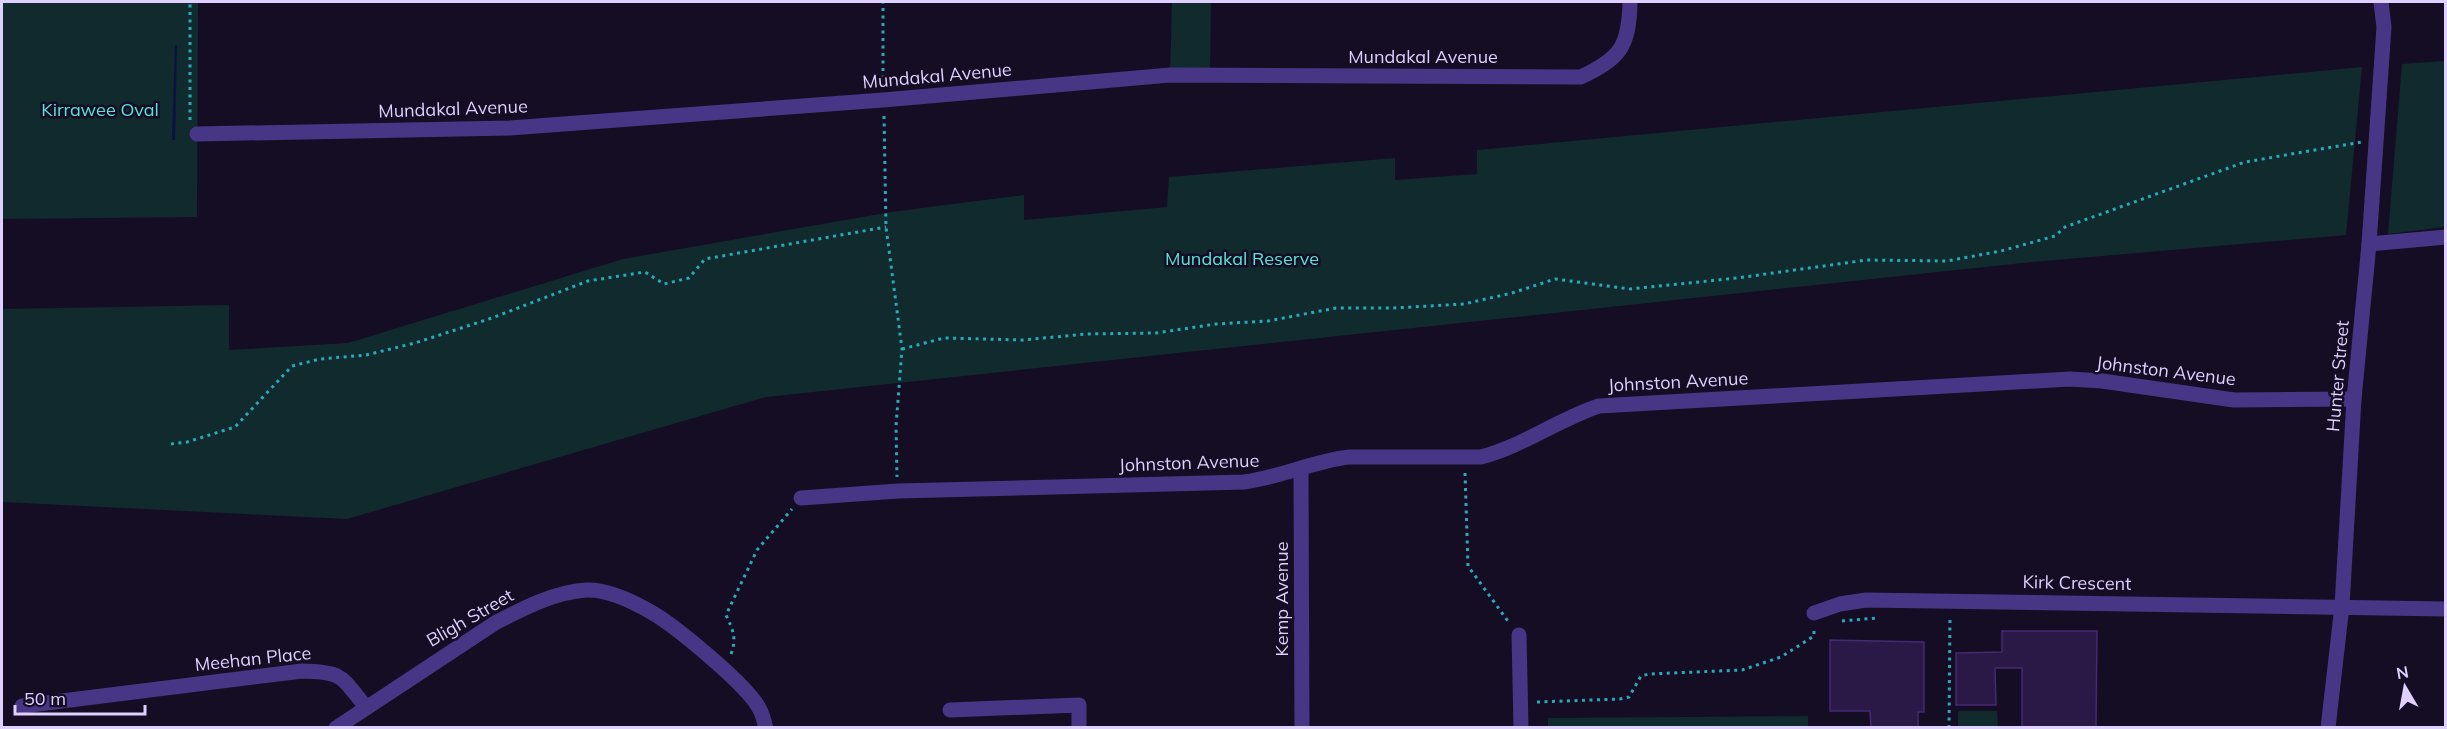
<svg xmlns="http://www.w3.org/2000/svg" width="2447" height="729" font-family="Mulish,sans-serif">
	<rect width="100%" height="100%" fill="#150d24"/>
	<!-- green -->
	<g fill="#102a2e">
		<path d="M 2,2 L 198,2 L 197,217 L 2,219 Z"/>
		<path d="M 1172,2 L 1211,2 L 1210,75 L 1170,75 Z"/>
		<path d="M 2445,61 L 2445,227 L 2388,234 L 2402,64 Z"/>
		<path d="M 2362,67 L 2346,235 L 2032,262 L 766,397 L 347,519 L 2,502 L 2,309 L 229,305 L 229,350 L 348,343 L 623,259 L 891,212 L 1024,195 L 1024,220 L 1167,207 L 1169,177 L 1395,158 L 1395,180 L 1477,174 L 1477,150 Z"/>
		<path d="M 1958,711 L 1997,711 L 1998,727 L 1958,727 Z"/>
		<path d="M 1808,716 L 1808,728 L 1548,727 L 1548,718 Z"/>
	</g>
	<!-- water -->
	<path fill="#071343" d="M 175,45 L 177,45 L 175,140 L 172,140 Z"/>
	<!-- building -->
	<g fill="#2a1846" stroke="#452973" stroke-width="1.5">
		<path d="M 2002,631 L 2097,631 L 2096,728 L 2022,728 L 2022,668 L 1995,668 L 1996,705 L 1956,705 L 1956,653 L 2002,652 Z"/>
		<path d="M 1830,640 L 1924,642 L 1924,712 L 1918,712 L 1918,728 L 1871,728 L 1870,711 L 1830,711 Z"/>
	</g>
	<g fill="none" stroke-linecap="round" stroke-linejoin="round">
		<!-- path -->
		<g stroke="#29a9ba" stroke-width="3" stroke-dasharray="3 4.5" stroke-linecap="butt">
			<path d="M 883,86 L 883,2"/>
			<path d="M 884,116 L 886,227 L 902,349 L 896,426 L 897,477"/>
			<path d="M 190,120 L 190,2"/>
			<path d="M 902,349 L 944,338 L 1023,340 L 1086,334 L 1156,333 L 1216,324 L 1268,321 L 1336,308 L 1394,308 L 1464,304 L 1512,293 L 1555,279 L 1630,289 L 1737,278 L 1867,260 L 1947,261 L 2001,251 L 2055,236 L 2065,227 L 2245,162 L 2362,142"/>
			<path d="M 171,444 L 187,442 L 235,427 L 292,366 L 320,359 L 366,355 L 415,343 L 492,318 L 588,281 L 645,272 L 664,284 L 689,278 L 705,259 L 886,227"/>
			<path d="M 1465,473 L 1468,566 L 1510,624"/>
			<path d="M 1842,621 L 1877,618"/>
			<path d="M 731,654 C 737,638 733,630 726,615 L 757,550 L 792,509"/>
			<path d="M 1537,702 L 1620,699 L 1629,697 L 1641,676 L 1649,674 L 1742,670 L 1781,657 L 1814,636 L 1814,629"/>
			<path d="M 1949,728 L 1950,618"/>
		</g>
		<!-- minor -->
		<g stroke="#473685" stroke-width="15">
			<path d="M 197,134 L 510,128 L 883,100 L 1170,75 L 1581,77 C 1621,58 1629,46 1630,2"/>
			<path d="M 2369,244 L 2446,237"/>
			<path d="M 1301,470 L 1302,728"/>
			<path d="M 801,498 L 898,491 L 1244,482 C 1282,477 1313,461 1349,457 L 1481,457 C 1523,446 1559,419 1599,406 L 2070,379 L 2102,381 L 2234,400 L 2354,399"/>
			<path d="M 1814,613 L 1840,604 L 1866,600 L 2446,609"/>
			<path d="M 1519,635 L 1521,728"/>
			<path d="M 22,706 L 302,671 C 344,672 340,676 366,707"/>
			<path d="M 950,710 L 1079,705 L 1079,728"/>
			<path d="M 336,728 L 495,623 C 522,609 554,592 586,590 C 608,589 632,601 651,612 C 674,625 750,687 760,710 C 763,715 764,722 766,728"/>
			<path d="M 2328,728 L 2342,606 L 2354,399 L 2369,244 L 2384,27 L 2381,2"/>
		</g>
	</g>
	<g text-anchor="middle" stroke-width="5" stroke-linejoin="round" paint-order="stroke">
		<!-- street labels -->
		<g font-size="18" fill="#ded0ff" stroke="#150d24">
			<text x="1423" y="63">Mundakal Avenue</text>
			<text transform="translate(937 76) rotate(-5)" y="6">Mundakal Avenue</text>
			<text transform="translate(453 109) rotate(-2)" y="6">Mundakal Avenue</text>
			<text transform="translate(2166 371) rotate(7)" y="6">Johnston Avenue</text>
			<text transform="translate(2338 376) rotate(-85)" y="6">Hunter Street</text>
			<text transform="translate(1678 382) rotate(-3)" y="6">Johnston Avenue</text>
			<text transform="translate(1189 463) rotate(-2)" y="6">Johnston Avenue</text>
			<text transform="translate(2077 583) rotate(1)" y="6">Kirk Crescent</text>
			<text transform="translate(1282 599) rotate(-90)" y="6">Kemp Avenue</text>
			<text transform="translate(470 618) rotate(-30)" y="6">Bligh Street</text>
			<text transform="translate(253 659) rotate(-6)" y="6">Meehan Place</text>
		</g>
		<!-- park labels -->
		<g font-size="18" fill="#57e4da" stroke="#150d24">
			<text x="100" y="116">Kirrawee Oval</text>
			<text x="1242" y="265">Mundakal Reserve</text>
		</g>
	</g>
	<!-- border -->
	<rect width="2447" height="729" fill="none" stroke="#ded0ff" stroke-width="6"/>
	<!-- north arrow -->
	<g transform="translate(2405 687) rotate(350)" stroke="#150d24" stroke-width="4.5" paint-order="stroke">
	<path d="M0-4.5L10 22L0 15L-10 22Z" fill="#ded0ff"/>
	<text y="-9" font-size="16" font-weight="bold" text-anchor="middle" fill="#ded0ff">N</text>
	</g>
	<!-- scale -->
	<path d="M15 705v9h130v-9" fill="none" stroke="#ded0ff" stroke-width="3"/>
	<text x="24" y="705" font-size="18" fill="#ded0ff" stroke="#150d24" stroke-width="4.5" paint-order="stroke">50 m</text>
</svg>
